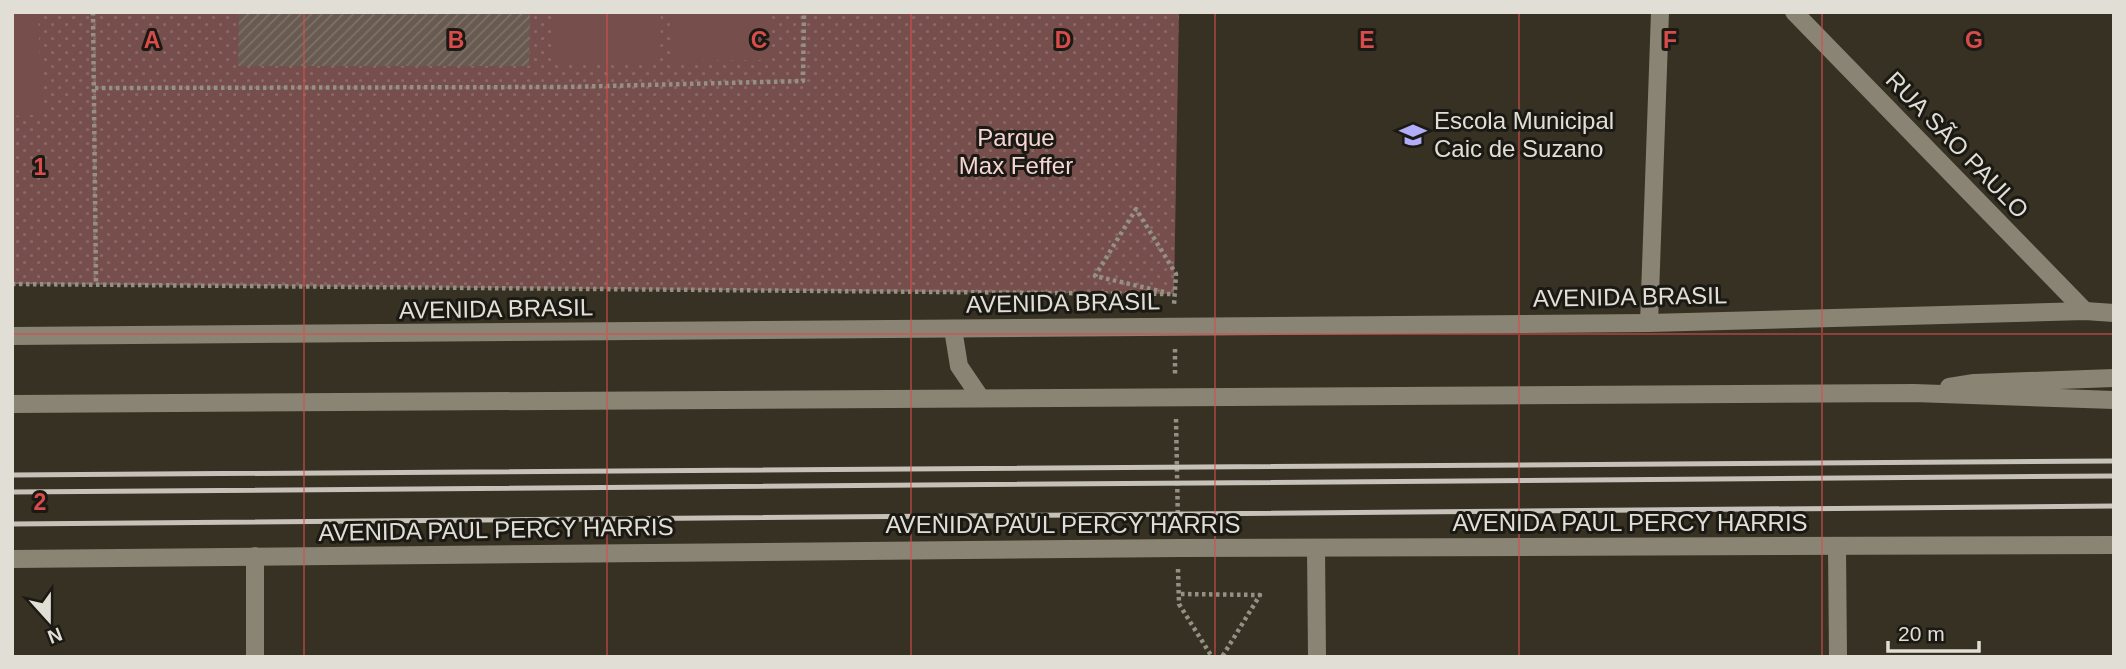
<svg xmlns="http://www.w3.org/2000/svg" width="2126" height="669" font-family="Arial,sans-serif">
	<defs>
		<pattern id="park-dots" width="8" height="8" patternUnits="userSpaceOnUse" patternTransform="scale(1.75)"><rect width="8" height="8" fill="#764f4c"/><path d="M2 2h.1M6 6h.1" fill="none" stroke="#896865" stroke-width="1.8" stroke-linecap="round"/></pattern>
		<pattern id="building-hatch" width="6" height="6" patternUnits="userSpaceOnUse" patternTransform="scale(1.75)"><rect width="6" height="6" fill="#685a50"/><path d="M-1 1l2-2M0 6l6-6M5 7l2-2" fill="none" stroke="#7d7168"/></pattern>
	</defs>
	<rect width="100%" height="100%" fill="#363123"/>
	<!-- park -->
	<path fill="url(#park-dots)" d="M 12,12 L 1179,12 L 1174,294 L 12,284 Z"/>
	<!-- pitch -->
	<g fill="#764f4c">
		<path d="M 12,12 L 38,12 L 42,114 L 12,116 Z"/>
		<path d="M 553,12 L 661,12 L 660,62 L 552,62 Z"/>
		<path d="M 670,12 L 769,12 L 769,60 L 671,61 Z"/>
	</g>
	<!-- building -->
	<path fill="url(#building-hatch)" d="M 239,12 L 530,12 L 529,66 L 238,66 Z"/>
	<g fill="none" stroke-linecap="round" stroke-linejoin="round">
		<!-- path -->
		<g stroke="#949084" stroke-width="4.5" stroke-dasharray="3.5 3.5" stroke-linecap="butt">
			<path d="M 93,12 L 96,284"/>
			<path d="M 95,88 L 566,87 L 803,81 L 804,12"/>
			<path d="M 12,284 L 1174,294"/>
			<path d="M 1164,292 L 1095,276 L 1136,209 L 1176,274 L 1174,305"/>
			<path d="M 1175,349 L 1175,375"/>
			<path d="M 1176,419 L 1178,525"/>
			<path d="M 1178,569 L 1179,604 L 1212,657"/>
			<path d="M 1181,594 L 1260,595 L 1222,657"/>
		</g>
		<!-- street -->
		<g stroke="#8a8474" stroke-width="18">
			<path d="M 1794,12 L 2085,311"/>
			<path d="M 1649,323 L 1660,12"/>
			<path d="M 1316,548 L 1317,657"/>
			<path d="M 1837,548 L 1838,657"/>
			<path d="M 255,657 L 255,556"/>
		</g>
		<!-- secondary -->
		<g stroke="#8a8474" stroke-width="18">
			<path d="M 953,329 L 959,366 L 980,397"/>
			<path d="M 12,336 L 1649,323 L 2085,311 L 2114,313"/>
			<path d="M 1949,387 L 1974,383 L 2114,378"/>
			<path d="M 12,404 L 1914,393 L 2114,400"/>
			<path d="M 12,559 L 1181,548 L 2114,545"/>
		</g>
		<!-- rail -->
		<g stroke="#c6c2b9" stroke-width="5">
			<path d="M 12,475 L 2114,461"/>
			<path d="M 12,492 L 2114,476"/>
			<path d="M 12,524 L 2114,506"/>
		</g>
	</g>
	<!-- grid -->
	<path fill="none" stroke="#d84c4b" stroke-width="2" stroke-opacity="0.55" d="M 304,12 L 304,657M 607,12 L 607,657M 911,12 L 911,657M 1215,12 L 1215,657M 1519,12 L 1519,657M 1822,12 L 1822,657M 12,334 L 2114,334"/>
	<!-- icons -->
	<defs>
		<g id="school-bare" transform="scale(2.1)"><path d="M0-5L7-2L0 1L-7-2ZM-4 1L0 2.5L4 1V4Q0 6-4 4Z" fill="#b2adfa" stroke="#1b1913" stroke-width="2.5" paint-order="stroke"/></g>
	</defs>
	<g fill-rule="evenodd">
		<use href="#school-bare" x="1413" y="135"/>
	</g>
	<g text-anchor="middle" stroke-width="6" stroke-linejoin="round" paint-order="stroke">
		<!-- poi labels -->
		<g font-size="24" fill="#e1ded5" stroke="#1b1913" text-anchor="start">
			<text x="1434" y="129">Escola Municipal<tspan x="1434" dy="28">Caic de Suzano</tspan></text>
		</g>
		<!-- park labels -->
		<g font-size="24" fill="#f7d5d2" stroke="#1b1913">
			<text x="1016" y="146">Parque<tspan x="1016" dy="28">Max Feffer</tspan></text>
		</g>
		<!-- street labels -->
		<g font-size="24" fill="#e1ded5" stroke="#1b1913">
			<text transform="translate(1957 145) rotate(46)" y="8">RUA SÃO PAULO</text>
			<text transform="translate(1630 297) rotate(-1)" y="8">AVENIDA BRASIL</text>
			<text transform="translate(1063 303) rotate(-1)" y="8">AVENIDA BRASIL</text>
			<text transform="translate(496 309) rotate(-1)" y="8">AVENIDA BRASIL</text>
			<text x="1630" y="531">AVENIDA PAUL PERCY HARRIS</text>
			<text x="1063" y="533">AVENIDA PAUL PERCY HARRIS</text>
			<text transform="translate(496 530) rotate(-1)" y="8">AVENIDA PAUL PERCY HARRIS</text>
		</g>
	</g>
	<g font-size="23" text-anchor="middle" font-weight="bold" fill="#d84c4b" stroke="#1b1913" stroke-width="6" stroke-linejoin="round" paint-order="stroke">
		<text x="152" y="48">A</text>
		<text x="456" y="48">B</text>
		<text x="759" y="48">C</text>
		<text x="1063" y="48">D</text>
		<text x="1367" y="48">E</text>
		<text x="1670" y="48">F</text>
		<text x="1974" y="48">G</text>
		<text x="40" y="175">1</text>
		<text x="40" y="510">2</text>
	</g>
	<!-- border -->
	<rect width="2126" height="669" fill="none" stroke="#e1ded5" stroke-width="28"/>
	<!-- north arrow -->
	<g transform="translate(49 620) rotate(159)" stroke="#1b1913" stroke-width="5" paint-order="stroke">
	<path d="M0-5L12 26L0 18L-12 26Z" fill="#e1ded5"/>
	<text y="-10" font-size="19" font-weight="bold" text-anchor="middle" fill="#e1ded5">N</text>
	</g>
	<!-- scale -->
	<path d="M1888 641v10h91v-10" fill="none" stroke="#e1ded5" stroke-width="3.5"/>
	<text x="1898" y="641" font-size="21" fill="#e1ded5" stroke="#1b1913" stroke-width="5" paint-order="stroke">20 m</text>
</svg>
